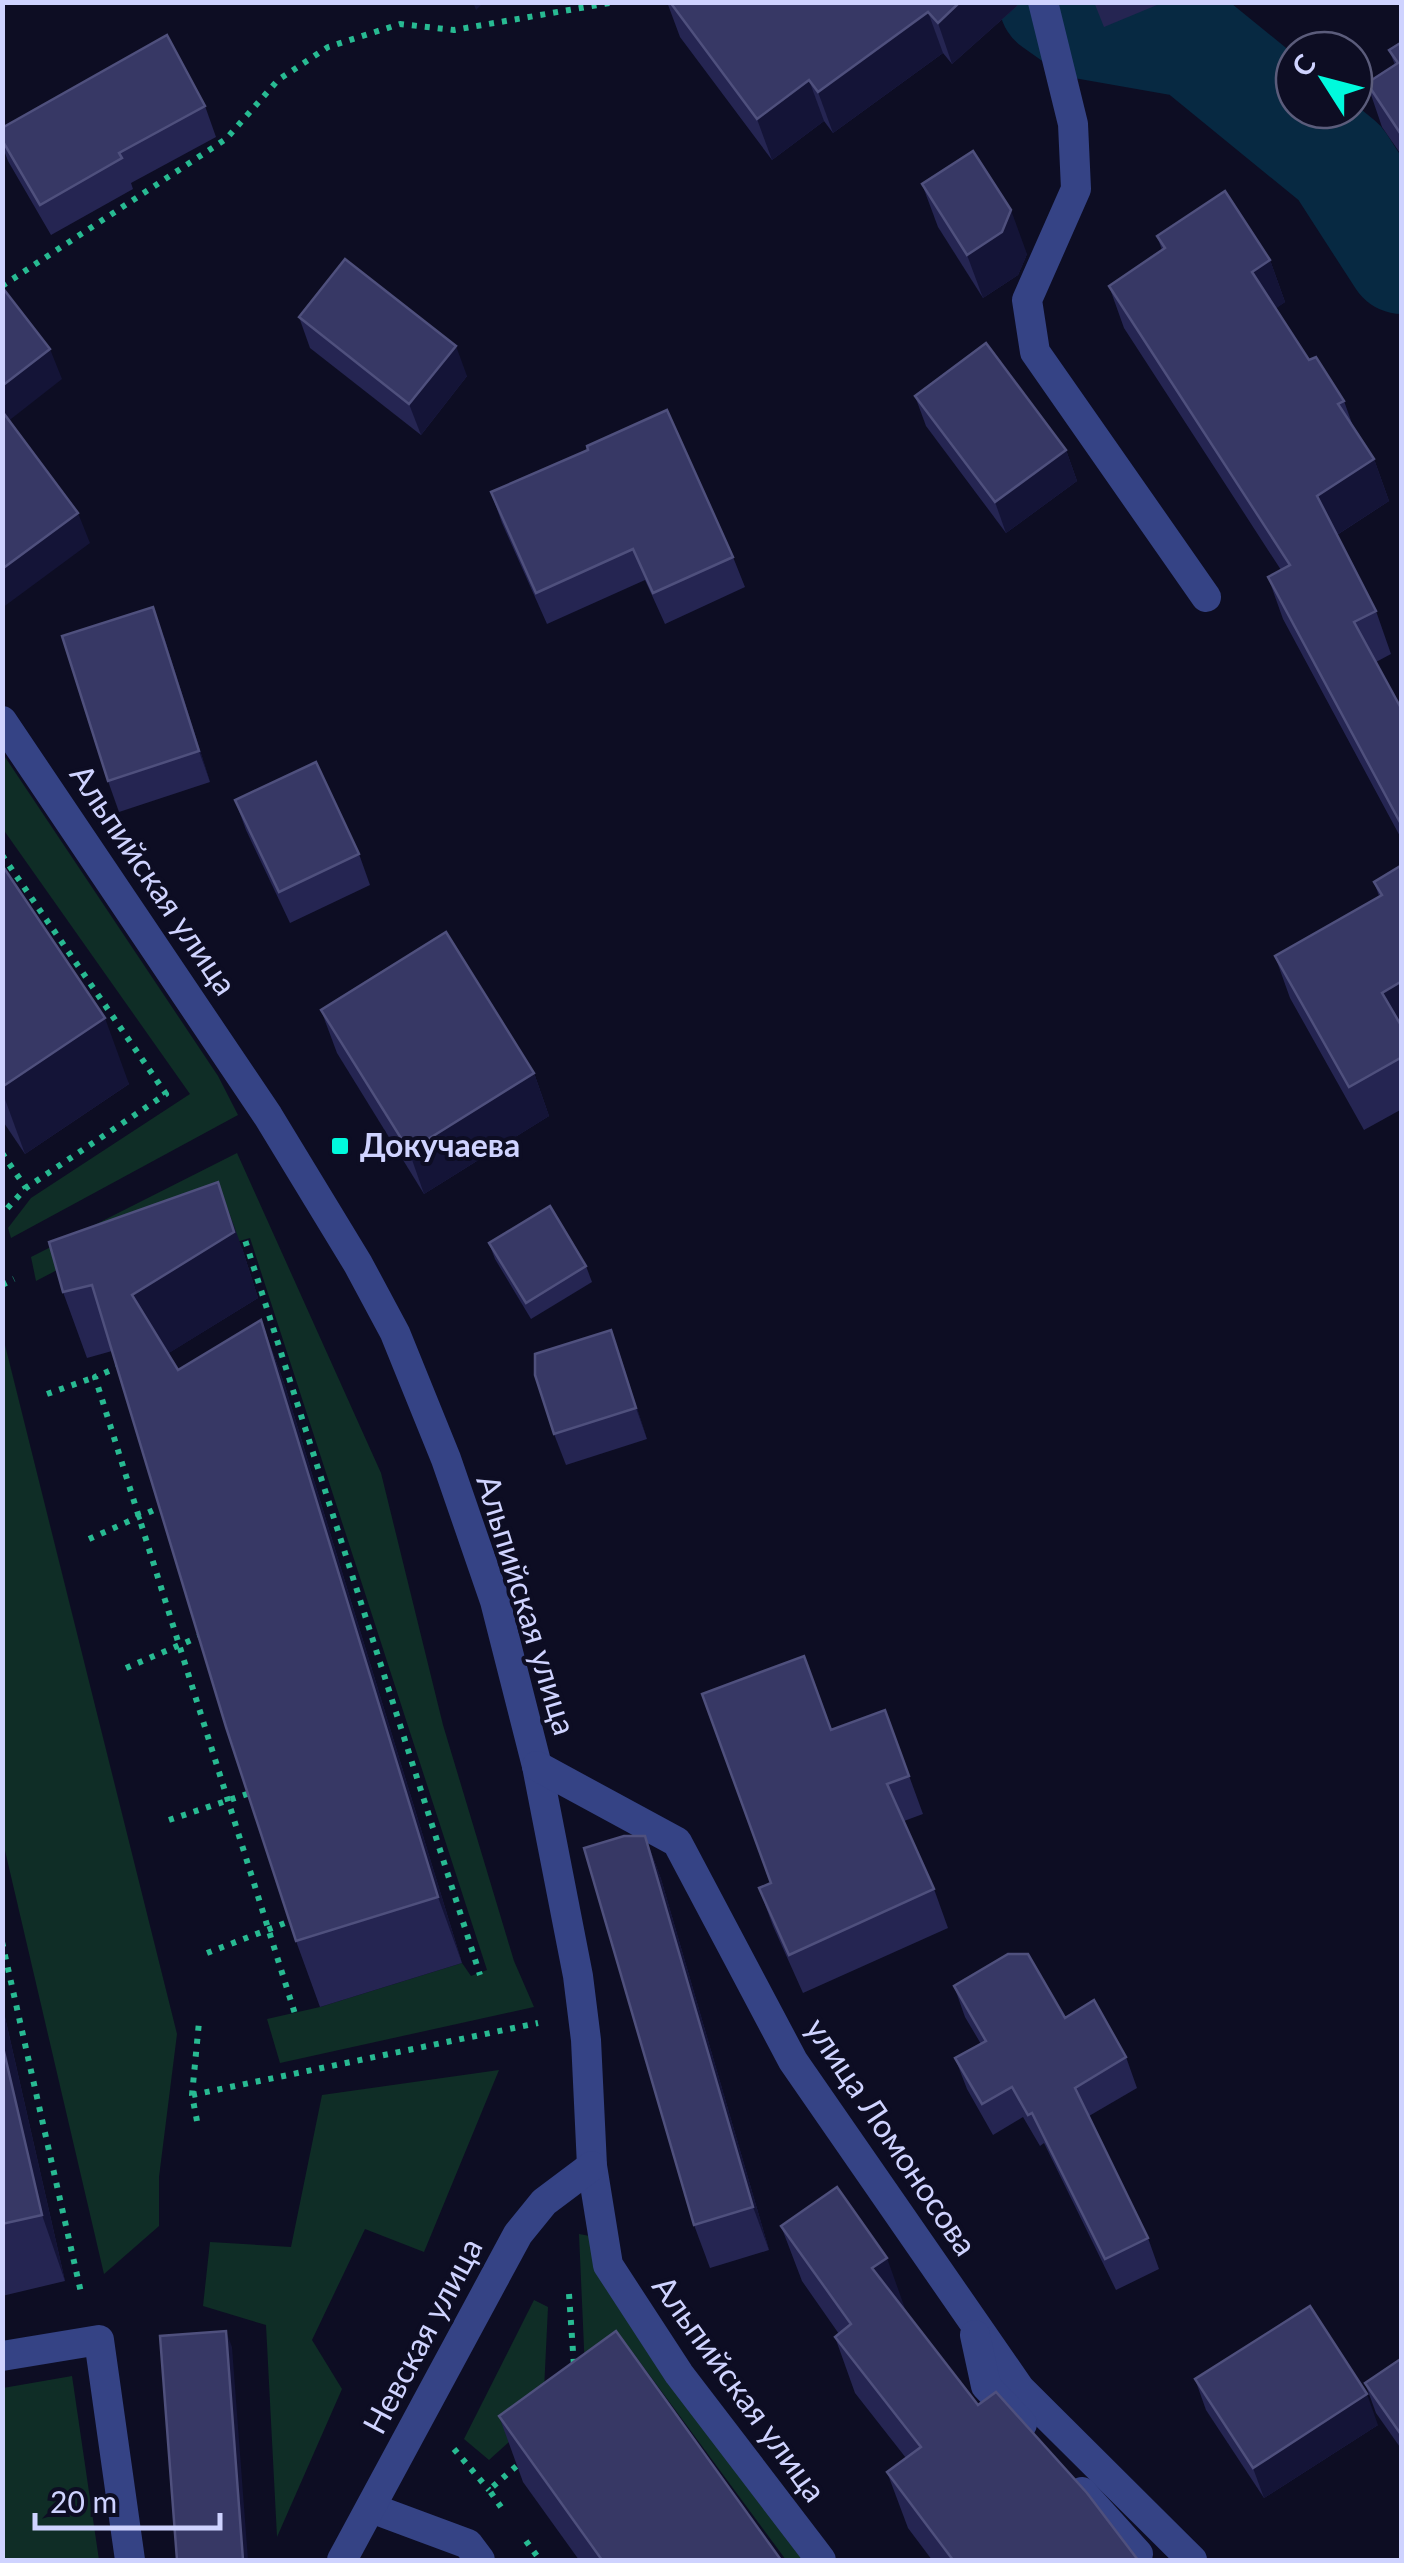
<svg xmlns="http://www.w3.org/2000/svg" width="1404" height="2563" font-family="Lato,sans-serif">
	<rect width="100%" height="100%" fill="#0d0d23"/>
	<!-- green -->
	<g fill="#0f2d26">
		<path d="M 3,754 L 218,1076 L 238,1115 L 11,1238 L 8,1228 L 31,1198 L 190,1094 L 3,829 Z"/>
		<path d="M 237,1153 L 381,1473 L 443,1725 L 514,1961 L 534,2007 L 280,2063 L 267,2019 L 320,2007 L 462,1963 L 471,1976 L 487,1970 L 250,1238 L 100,1281 L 84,1256 L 36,1281 L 31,1257 Z"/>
		<path d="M 2,1333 L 177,2034 L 159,2177 L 159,2226 L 104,2274 L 3,1842 Z"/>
		<path d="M 499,2070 L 424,2252 L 365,2229 L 312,2340 L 342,2389 L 277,2537 L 266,2325 L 203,2306 L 210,2242 L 291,2247 L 322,2095 Z"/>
		<path d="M 579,2234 L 590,2236 L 807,2560 L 786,2560 L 634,2354 L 586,2393 Z"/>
		<path d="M 534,2300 L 548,2307 L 543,2411 L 489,2460 L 464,2439 Z"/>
		<path d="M 72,2376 L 99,2560 L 3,2560 L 3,2388 Z"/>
	</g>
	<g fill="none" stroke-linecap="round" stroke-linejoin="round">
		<!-- river -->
		<path stroke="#072942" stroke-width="110" d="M 1054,2 L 1085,24 L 1193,43 L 1340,163 L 1402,259"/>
		<!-- path -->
		<g stroke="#28ba92" stroke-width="6" stroke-dasharray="5 8" stroke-linecap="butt">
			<path d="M 2,286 L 226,139 L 278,80 L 328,47 L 400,24 L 454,30 L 615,2"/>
			<path d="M 2,855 L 166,1094 L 26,1188 L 2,1214"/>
			<path d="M 2,1153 L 26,1188"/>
			<path d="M 234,1244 L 245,1240 L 480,1975"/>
			<path d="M 2,1285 L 14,1279"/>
			<path d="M 121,1366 L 95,1377 L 295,2014"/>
			<path d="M 47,1394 L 95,1377"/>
			<path d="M 89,1539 L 163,1506"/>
			<path d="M 126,1668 L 203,1635"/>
			<path d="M 169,1820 L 250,1793"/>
			<path d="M 2,1942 L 82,2297"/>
			<path d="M 207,1953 L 293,1920"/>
			<path d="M 192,2095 L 538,2023"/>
			<path d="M 197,2121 L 192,2095 L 199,2022"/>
			<path d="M 569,2294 L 574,2366"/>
			<path d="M 454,2449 L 489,2490"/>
			<path d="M 501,2507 L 489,2490 L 520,2463"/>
			<path d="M 526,2541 L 540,2560"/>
		</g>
		<!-- minor -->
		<g stroke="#354385" stroke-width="30">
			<path d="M 1043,2 L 1073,124 L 1076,189 L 1027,300 L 1035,352 L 1206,597"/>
			<path d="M 2,721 L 268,1116 L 358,1264 L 395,1333 L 446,1459 L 495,1601 L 537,1766 L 578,1976 L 586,2040 L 592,2166 L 608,2265 L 679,2374 L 821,2560"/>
			<path d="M 537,1766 L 677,1842 L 793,2061 L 1020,2389 L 1192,2560"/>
			<path d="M 975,2335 L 986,2386 L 1022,2424"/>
			<path d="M 2,2356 L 99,2340 L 130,2560"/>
			<path d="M 1082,2492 L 1138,2554"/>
			<path d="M 371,2508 L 468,2544 L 480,2560"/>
			<path d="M 342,2560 L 518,2234 L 544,2202 L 592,2166"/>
		</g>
	</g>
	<!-- wall -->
	<g fill="#252552">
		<path d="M 667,2 L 1016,2 L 1017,6 L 952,64 L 943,53 L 833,133 L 824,121 L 772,160 L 680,37 Z"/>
		<path d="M 1094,2 L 1159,2 L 1157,5 L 1104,27 Z"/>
		<path d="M 1402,42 L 1402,156 L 1382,127 L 1367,83 L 1395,65 L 1389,50 Z"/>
		<path d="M 205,106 L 216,137 L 131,183 L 133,189 L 51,235 L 8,161 L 2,145 L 2,128 Z"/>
		<path d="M 922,184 L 1027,254 L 1018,275 L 983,298 L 938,227 Z"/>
		<path d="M 1157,236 L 1270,260 L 1285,302 L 1276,308 L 1309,360 L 1344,401 L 1354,429 L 1374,459 L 1389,501 L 1337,535 L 1376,611 L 1391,654 L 1376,662 L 1402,710 L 1402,840 L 1283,619 L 1268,577 L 1281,570 L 1124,328 L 1109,286 L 1162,250 Z"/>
		<path d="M 299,317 L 467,376 L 421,435 L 310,348 Z"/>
		<path d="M 915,396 L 1066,450 L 1077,481 L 1006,533 L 926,426 Z"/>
		<path d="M 491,492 L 733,557 L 745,587 L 665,624 L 645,580 L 547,624 L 502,523 Z"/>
		<path d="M 164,637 L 210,782 L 119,812 L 108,781 Z"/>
		<path d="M 235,800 L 359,854 L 370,885 L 290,923 L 246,830 Z"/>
		<path d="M 2,865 L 129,1084 L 25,1154 L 2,1120 Z"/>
		<path d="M 1402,865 L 1402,1109 L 1364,1130 L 1290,998 L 1275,956 L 1379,896 L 1374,882 Z"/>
		<path d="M 321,1010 L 534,1073 L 549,1116 L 424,1194 L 337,1053 Z"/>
		<path d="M 489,1243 L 586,1266 L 592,1282 L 531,1319 L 495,1259 Z"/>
		<path d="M 242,1248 L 258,1298 L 167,1354 L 178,1370 L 261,1320 L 285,1386 L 462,1963 L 320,2007 L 296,1941 L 112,1351 L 87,1358 L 63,1292 Z"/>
		<path d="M 611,1330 L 647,1439 L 566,1465 L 554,1434 Z"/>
		<path d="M 885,1710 L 923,1814 L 904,1821 L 934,1889 L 948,1928 L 803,1993 L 773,1926 L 759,1888 L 771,1883 L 831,1730 Z"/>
		<path d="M 645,1836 L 661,1879 L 769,2250 L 710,2268 L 694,2225 Z"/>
		<path d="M 954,1986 L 1065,2018 L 1126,2057 L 1137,2088 L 1089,2116 L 1148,2238 L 1159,2269 L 1116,2290 L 1044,2143 L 1040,2146 L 1023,2117 L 993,2135 L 967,2089 L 955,2058 L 981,2044 L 965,2017 Z"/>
		<path d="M 2,2004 L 65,2281 L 2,2296 Z"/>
		<path d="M 781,2226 L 907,2313 L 978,2405 L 1138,2560 L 932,2560 L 908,2528 L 887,2472 L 906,2458 L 855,2393 L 835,2337 L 839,2334 L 802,2281 Z"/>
		<path d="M 1402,2358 L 1402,2450 L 1376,2413 L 1365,2383 Z"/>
		<path d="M 1195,2379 L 1378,2425 L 1264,2498 L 1206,2410 Z"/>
		<path d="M 499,2416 L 781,2560 L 579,2560 L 523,2482 Z"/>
	</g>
	<!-- shaded-wall -->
	<g fill="#141437">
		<path d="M 473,2 L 484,2 L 476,10 Z"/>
		<path d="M 960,2 L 1016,2 L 1017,6 L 952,64 L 938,23 Z"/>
		<path d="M 928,12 L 943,53 L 833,133 L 818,92 Z"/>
		<path d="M 809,80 L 824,121 L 772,160 L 757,119 Z"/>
		<path d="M 1011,210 L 1027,254 L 1018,275 L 983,298 L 967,255 Z"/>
		<path d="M 1270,260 L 1285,302 L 1268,314 L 1252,272 Z"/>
		<path d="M 456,346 L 467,376 L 421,435 L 409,404 Z"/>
		<path d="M 50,349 L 62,379 L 2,426 L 2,386 Z"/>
		<path d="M 1066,450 L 1077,481 L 1006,533 L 995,502 Z"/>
		<path d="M 1374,459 L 1389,501 L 1332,538 L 1317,496 Z"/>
		<path d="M 78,513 L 90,543 L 2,608 L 2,569 Z"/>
		<path d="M 153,607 L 164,637 L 210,782 L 199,751 Z"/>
		<path d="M 1402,981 L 1402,1033 L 1382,993 Z"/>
		<path d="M 105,1018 L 129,1084 L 25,1154 L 2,1091 L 2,1087 Z"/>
		<path d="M 534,1073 L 549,1116 L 424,1194 L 409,1151 Z"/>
		<path d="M 218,1182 L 242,1248 L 258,1298 L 156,1361 L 132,1295 Z"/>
		<path d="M 261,1320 L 285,1386 L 462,1963 L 438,1897 Z"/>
		<path d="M 611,1330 L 622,1361 L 647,1439 L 636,1408 Z"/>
		<path d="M 645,1836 L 661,1879 L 769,2250 L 753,2207 Z"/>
		<path d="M 2,2004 L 65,2281 L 42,2215 L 2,2043 Z"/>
		<path d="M 887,2258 L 907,2314 L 872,2268 Z"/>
		<path d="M 226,2331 L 232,2347 L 248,2560 L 243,2560 Z"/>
		<path d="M 1367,2394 L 1378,2425 L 1264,2498 L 1253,2468 Z"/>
	</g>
	<!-- building -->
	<g fill="#373865" stroke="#4f507d" stroke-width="2.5">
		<path d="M 670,2 L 960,2 L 938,23 L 928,12 L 818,92 L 809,80 L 757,119 Z"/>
		<path d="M 167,35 L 205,106 L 119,153 L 122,158 L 40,205 L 2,140 L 2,128 Z"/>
		<path d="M 1402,42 L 1402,136 L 1367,83 L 1398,63 L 1389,50 Z"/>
		<path d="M 973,151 L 1011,210 L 1002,232 L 967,255 L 922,184 Z"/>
		<path d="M 1225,191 L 1270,260 L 1252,272 L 1309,360 L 1316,357 L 1344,401 L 1338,404 L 1374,459 L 1317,496 L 1376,611 L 1354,622 L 1402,710 L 1402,826 L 1268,577 L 1290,565 L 1109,286 L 1165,248 L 1157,236 Z"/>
		<path d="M 345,259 L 456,346 L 409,404 L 299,317 Z"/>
		<path d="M 2,287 L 50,349 L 2,386 Z"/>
		<path d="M 986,343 L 1066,450 L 995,502 L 915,396 Z"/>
		<path d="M 667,410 L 733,557 L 653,593 L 633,549 L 536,593 L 491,492 L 588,450 L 587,446 Z"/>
		<path d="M 2,411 L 78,513 L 2,569 Z"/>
		<path d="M 153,607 L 199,751 L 108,781 L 62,636 Z"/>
		<path d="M 316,762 L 359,854 L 279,892 L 235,800 Z"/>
		<path d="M 2,865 L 105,1018 L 2,1087 Z"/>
		<path d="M 1402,865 L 1402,981 L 1382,993 L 1402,1027 L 1402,1057 L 1349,1087 L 1275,956 L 1382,895 L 1374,882 Z"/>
		<path d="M 446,932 L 534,1073 L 409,1151 L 321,1010 Z"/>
		<path d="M 218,1182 L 234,1232 L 132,1295 L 178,1370 L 261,1320 L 438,1897 L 296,1941 L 226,1727 L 92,1285 L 63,1292 L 49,1242 Z"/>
		<path d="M 550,1206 L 586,1266 L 526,1303 L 489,1243 Z"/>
		<path d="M 611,1330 L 636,1408 L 554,1434 L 535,1375 L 535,1354 Z"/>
		<path d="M 804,1656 L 831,1730 L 885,1710 L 909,1776 L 887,1784 L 934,1889 L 789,1955 L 759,1888 L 771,1883 L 702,1694 Z"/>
		<path d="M 624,1836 L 645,1836 L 753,2207 L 694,2225 L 584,1848 Z"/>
		<path d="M 1008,1954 L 1028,1954 L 1065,2018 L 1094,2000 L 1126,2057 L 1075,2088 L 1148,2238 L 1105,2259 L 1032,2113 L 1028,2115 L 1012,2087 L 982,2104 L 955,2058 L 986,2041 L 954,1986 Z"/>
		<path d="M 2,2043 L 42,2215 L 2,2224 Z"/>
		<path d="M 837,2187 L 887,2258 L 872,2268 L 978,2405 L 996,2392 L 1087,2493 L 1138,2560 L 953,2560 L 887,2472 L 921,2447 L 835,2337 L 851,2324 L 781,2226 Z"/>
		<path d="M 1310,2306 L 1367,2394 L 1253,2468 L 1195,2379 Z"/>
		<path d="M 226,2331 L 243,2560 L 177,2560 L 160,2336 Z"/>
		<path d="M 616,2331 L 781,2560 L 602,2560 L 499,2416 Z"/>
		<path d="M 1402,2358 L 1402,2436 L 1365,2383 Z"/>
	</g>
	<!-- markers -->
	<rect fill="#00fadd" stroke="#0d0d23" stroke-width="4" x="330" y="1136" width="20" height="20" rx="5"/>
	<g text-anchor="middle" stroke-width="8" stroke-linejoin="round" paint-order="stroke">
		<!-- street labels -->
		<g font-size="32" fill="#cfd3ff" stroke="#0d0d23">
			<text transform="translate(153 880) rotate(56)" y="11">Альпийская улица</text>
			<text transform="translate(526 1605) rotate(73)" y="11">Альпийская улица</text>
			<text transform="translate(891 2137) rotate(56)" y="11">улица Ломоносова</text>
			<text transform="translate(423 2336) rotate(-62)" y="11">Невская улица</text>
			<text transform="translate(739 2389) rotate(54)" y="11">Альпийская улица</text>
		</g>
		<!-- poi labels -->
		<g font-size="32" font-weight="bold" fill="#cfd3ff" stroke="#0d0d23" text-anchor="start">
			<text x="360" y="1157">Докучаева</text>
		</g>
	</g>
	<!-- border -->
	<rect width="1404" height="2563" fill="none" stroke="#cfd3ff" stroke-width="10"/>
	<!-- north arrow -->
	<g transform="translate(1324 80) rotate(306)"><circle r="48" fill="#0d0d23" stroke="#5b5c7b" stroke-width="2.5"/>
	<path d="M0-8L18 38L0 25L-18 38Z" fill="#00fadd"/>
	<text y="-15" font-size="28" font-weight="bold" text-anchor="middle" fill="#cfd3ff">С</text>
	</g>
	<!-- scale -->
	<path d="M35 2513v15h185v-15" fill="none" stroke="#cfd3ff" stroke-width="5"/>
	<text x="50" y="2513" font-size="30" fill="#cfd3ff" stroke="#0d0d23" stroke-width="8" paint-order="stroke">20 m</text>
</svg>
